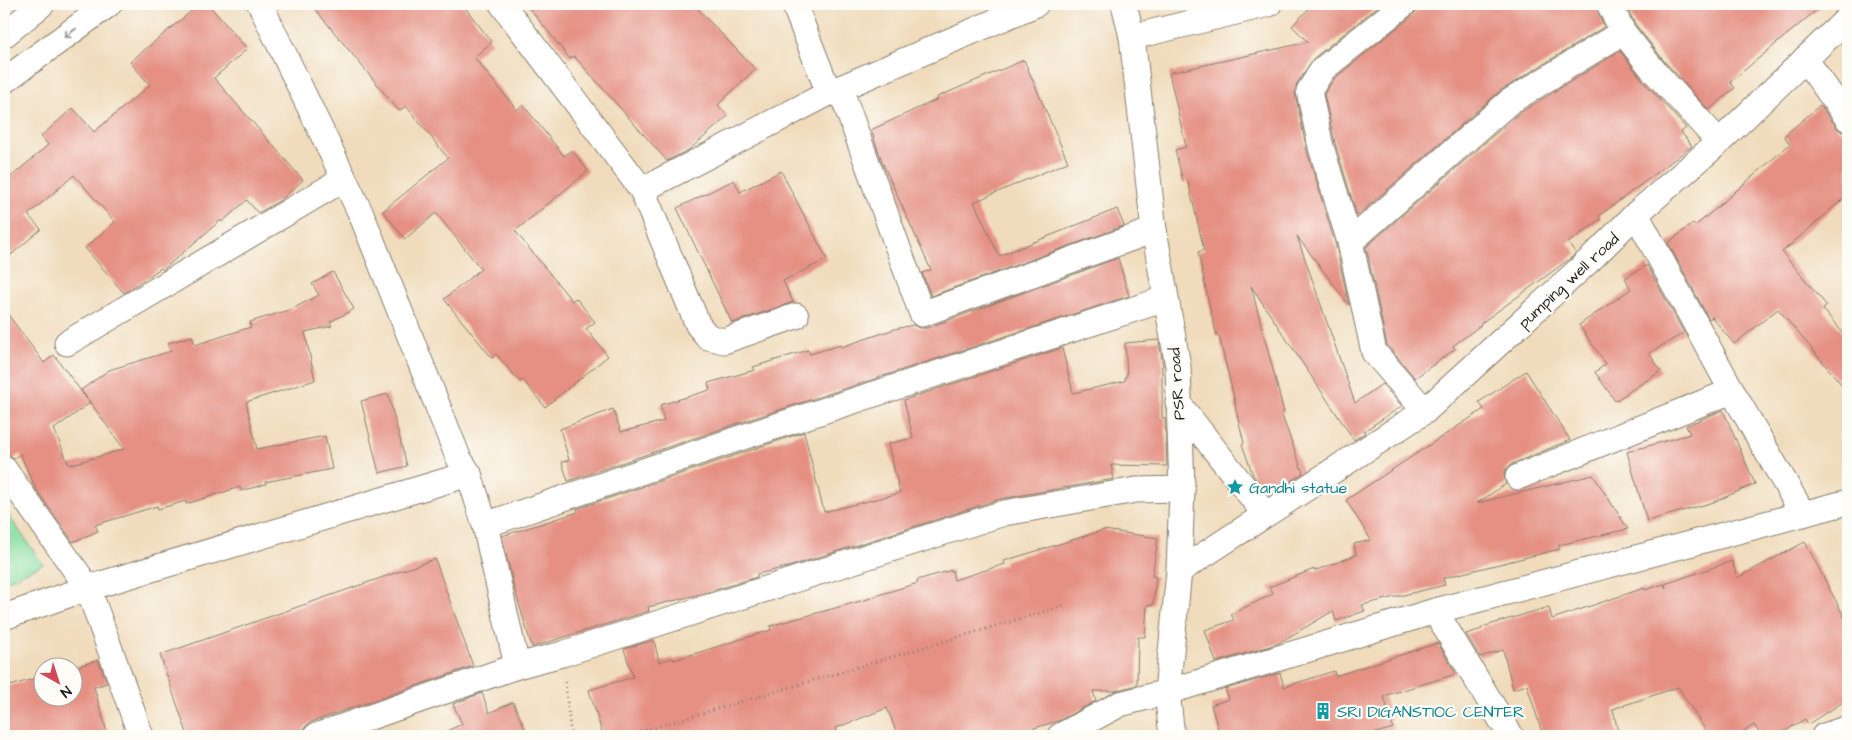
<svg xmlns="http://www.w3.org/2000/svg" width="1852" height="740" font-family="'Architects Daughter',sans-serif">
	<rect width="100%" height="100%" fill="#fdfcf7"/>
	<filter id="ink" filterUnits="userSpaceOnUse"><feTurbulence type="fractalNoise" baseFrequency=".02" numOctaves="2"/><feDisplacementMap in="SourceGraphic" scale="10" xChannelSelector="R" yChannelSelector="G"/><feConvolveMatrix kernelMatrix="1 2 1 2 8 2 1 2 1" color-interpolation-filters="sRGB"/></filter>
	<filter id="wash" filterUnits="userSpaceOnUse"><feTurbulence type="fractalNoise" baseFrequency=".0096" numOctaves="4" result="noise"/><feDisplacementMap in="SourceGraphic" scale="20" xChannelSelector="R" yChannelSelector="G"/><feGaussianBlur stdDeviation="1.12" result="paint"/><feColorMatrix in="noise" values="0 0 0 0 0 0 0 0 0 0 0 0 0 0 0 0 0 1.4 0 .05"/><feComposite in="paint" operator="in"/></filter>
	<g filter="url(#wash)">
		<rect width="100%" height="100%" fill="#f0dcbc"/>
		<!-- green -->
		<path fill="#87dea2" stroke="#527d5f" d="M 4,509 L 43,564 L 4,582 Z"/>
		<g id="blocks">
			<!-- building -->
			<g fill="#e59083">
				<path d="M 200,4 L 208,4 L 247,49 L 214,78 L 303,180 L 281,200 L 258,213 L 247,200 L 222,222 L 221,220 L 165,268 L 163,270 L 161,268 L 124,293 L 85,248 L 115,222 L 74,175 L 28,215 L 41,229 L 4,261 L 4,183 L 48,145 L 41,136 L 73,108 L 94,132 L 150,85 L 130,62 Z"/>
				<path d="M 311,4 L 462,4 L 492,42 L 474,57 L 517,110 L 523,105 L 564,156 L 572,150 L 588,171 L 515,231 L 572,301 L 576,298 L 595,322 L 586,329 L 608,356 L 545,407 L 523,380 L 520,382 L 496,354 L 492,358 L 444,299 L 481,269 L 436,213 L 405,239 L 383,211 L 448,158 L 406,106 L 399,111 Z"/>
				<path d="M 526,4 L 693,4 L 755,69 L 718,105 L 728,116 L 690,149 L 667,161 L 574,56 L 570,59 Z"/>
				<path d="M 1313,4 L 1381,4 L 1314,58 L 1297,83 L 1295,93 L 1307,151 L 1336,246 L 1349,305 L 1297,236 L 1355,403 L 1382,384 L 1402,406 L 1364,431 L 1365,433 L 1354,440 L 1251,286 L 1284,412 L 1281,413 L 1303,473 L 1275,491 L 1268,494 L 1253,475 L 1242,444 L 1244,443 L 1235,406 L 1236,406 L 1219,336 L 1217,336 L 1210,309 L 1198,252 L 1204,250 L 1188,181 L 1183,182 L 1175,150 L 1186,147 L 1169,73 L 1308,42 L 1292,26 Z"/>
				<path d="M 1418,4 L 1595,4 L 1604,27 L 1500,91 L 1357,216 L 1335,143 L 1324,94 L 1334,79 L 1413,15 L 1417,10 Z"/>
				<path d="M 1625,4 L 1824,4 L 1730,82 L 1735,88 L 1709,110 L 1665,62 L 1635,24 Z"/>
				<path d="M 1620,51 L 1643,81 L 1686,128 L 1681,132 L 1692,146 L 1599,216 L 1601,219 L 1568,243 L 1576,253 L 1571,258 L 1480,324 L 1481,325 L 1453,346 L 1455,349 L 1415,378 L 1387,345 L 1366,247 L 1518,114 Z"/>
				<path d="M 1024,60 L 1068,162 L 974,202 L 999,256 L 1117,209 L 1124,226 L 931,296 L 922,273 L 931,270 L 883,164 L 871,130 L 938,99 L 937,97 Z"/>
				<path d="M 1820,105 L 1837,128 L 1842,132 L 1848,133 L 1848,195 L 1782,252 L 1827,306 L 1823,309 L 1848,339 L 1848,392 L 1778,309 L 1734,344 L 1712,317 L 1709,319 L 1668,243 L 1693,223 L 1695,226 L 1713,211 L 1790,144 L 1784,136 Z"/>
				<path d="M 781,171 L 827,259 L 783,281 L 793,302 L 732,323 L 677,208 L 734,180 L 740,192 Z"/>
				<path d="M 1118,258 L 1129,296 L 739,423 L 568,481 L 562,462 L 569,460 L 560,429 L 613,409 L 621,432 L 664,421 L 660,405 L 710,390 L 708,383 L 755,370 L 753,367 L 808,350 L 810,354 L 841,345 L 841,347 L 895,329 L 913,325 L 920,328 L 927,328 Z"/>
				<path d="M 1647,265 L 1684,333 L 1649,353 L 1661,371 L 1615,401 L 1595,372 L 1606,364 L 1579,325 L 1631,289 L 1625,278 Z"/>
				<path d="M 333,272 L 354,309 L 330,322 L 332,326 L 305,332 L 315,380 L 246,402 L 257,449 L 325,436 L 332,469 L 265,482 L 266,484 L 241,491 L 240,487 L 186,504 L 186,501 L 158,509 L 157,506 L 95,525 L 98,531 L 73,542 L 36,489 L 20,454 L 13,459 L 4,446 L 4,309 L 44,363 L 54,355 L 90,403 L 54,429 L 69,465 L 124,449 L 81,390 L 109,370 L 171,351 L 168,343 L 192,336 L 195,345 L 251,327 L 250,322 L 292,309 L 319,295 L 312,284 Z"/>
				<path d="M 1159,340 L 1163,366 L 1162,366 L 1162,418 L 1165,418 L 1167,466 L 1111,465 L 1114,479 L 1000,499 L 788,567 L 757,574 L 757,577 L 705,593 L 648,607 L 649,611 L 532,647 L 514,587 L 502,536 L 578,512 L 577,509 L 804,432 L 824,512 L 900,493 L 888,444 L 913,438 L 904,400 L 1062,348 L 1073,393 L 1125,381 L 1125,376 L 1127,376 L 1125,343 Z"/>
				<path d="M 1526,371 L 1570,440 L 1512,464 L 1506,469 L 1504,474 L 1506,484 L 1477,503 L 1593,475 L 1628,529 L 1559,545 L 1560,549 L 1443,578 L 1445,585 L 1362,605 L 1365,611 L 1336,621 L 1333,611 L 1277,644 L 1216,662 L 1205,630 L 1234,620 L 1231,614 L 1273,594 L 1269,587 L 1314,569 L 1314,571 L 1356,555 L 1354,544 L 1371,540 L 1346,500 L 1484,409 L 1479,402 Z"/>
				<path d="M 388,394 L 407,466 L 379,473 L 361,401 Z"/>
				<path d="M 1723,410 L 1755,484 L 1714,502 L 1647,521 L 1627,452 L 1690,434 L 1686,426 Z"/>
				<path d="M 1104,530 L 1158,538 L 1152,576 L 1156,577 L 1153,605 L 1147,605 L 1145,637 L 1138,637 L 1137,685 L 1114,691 L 1093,691 L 1096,701 L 1058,721 L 1021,732 L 1022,736 L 898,736 L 887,708 L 836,728 L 839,736 L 603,736 L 589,690 L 633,677 L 624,649 L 654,640 L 659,662 L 673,658 L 674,660 L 771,630 L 770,626 L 875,597 L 875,596 L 918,583 L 917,580 L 952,570 L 954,580 L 1005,564 L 1004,561 Z"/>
				<path d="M 1805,542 L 1848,624 L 1848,699 L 1808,724 L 1805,719 L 1777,736 L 1761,736 L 1754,725 L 1736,736 L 1709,736 L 1678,687 L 1613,709 L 1619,736 L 1543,736 L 1527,685 L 1513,689 L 1503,650 L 1480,657 L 1466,634 L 1482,629 L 1482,627 L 1549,607 L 1552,619 L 1644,588 L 1645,590 L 1664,584 L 1666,589 L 1665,584 L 1732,561 L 1737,578 Z"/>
				<path d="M 435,559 L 473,666 L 311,722 L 305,727 L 302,734 L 295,736 L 188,736 L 160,655 Z"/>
				<path d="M 1438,643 L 1456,674 L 1384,696 L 1393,728 L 1366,736 L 1220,736 L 1211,705 L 1229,699 L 1225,689 L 1280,673 L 1284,687 L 1334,671 L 1335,676 Z"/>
				<path d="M 98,660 L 107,683 L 94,687 L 108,736 L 4,736 L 4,688 L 42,676 L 42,698 L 72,698 L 72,668 Z"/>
				<path d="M 482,693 L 489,713 L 513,702 L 528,736 L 436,736 L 462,724 L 453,704 Z"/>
			</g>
		</g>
	</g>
	<g filter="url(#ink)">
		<use href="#blocks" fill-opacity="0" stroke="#867c6c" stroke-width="1"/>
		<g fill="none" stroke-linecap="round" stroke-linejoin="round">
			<!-- minor casing -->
			<g stroke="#867c6c" stroke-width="27">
				<g id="minor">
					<path d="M 260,4 L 362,216 L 458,457 L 469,474 L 485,525 L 517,666"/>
					<path d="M 502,4 L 642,190 L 829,93 L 1036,4"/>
					<path d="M 794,4 L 829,93"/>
					<path d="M 1124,4 L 1132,37 L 1154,230 L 1178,366 L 1182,489 L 1179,571 L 1167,692 L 1172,736"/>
					<path d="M 1404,4 L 1323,69 L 1309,91 L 1321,147 L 1350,242 L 1374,352 L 1425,411"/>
					<path d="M 1609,4 L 1623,32 L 1654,71 L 1719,142"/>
					<path d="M 4,35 L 42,4"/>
					<path d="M 1132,37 L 1269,4"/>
					<path d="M 1805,59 L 1848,119"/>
					<path d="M 4,81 L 109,4"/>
					<path d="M 840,88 L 922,314 L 1154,230"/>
					<path d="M 642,190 L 698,325 L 708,337 L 724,341 L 796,316"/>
					<path d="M 1636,214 L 1732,391 L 1803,514"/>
					<path d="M 1350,242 L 1509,102 L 1623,32"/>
					<path d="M 67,343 L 344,179"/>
					<path d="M 1178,403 L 1265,514"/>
					<path d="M 4,469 L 88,588 L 141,736"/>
					<path d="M 1518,477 L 1732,391"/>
					<path d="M 485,525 L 743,437 L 1165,299"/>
					<path d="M 1179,571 L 1425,411 L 1593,257 L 1636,214 L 1719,142 L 1848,18"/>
					<path d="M 1435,611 L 1511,736"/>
					<path d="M 4,617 L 88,588 L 469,474"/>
					<path d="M 316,736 L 517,666 L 562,654 L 1004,513 L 1136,490 L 1182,489"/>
					<path d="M 1060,736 L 1120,704 L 1167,692 L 1435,611 L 1848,502"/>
					<path d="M 1824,736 L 1848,728"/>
				</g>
			</g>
			<!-- path -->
			<g stroke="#867c6c" stroke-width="3" stroke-dasharray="1 4" stroke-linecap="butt">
				<path d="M 565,682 L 571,736"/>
				<path d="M 626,736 L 1063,606"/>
			</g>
			<!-- minor -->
			<use href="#minor" stroke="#fff" stroke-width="25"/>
		</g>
		<!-- one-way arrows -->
		<defs><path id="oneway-shaft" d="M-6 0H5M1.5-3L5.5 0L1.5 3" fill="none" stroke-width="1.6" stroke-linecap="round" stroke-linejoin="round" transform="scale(1.25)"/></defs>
		<use stroke="#999" href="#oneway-shaft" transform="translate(70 33) rotate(144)"/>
	</g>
	<!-- icons -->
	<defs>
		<g id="sight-bare" transform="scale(1.35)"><path d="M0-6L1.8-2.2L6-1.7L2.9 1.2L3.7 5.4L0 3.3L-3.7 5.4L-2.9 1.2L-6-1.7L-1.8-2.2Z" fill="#0f9aa8" stroke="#fdfcf7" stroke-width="2.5" paint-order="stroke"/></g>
		<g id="building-bare" transform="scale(1.35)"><path d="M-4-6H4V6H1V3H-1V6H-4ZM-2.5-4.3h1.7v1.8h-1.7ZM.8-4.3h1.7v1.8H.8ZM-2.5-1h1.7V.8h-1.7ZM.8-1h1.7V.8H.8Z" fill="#0f9aa8" stroke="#fdfcf7" stroke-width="2.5" paint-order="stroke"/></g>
	</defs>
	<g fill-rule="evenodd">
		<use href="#sight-bare" x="1235" y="487"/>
		<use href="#building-bare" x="1323" y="711"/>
	</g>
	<g text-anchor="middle" stroke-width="4.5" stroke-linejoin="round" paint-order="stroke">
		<!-- street labels -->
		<g font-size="16" fill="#1c1c1c" stroke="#fdfcf7">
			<text transform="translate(1568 280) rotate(-43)" y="6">pumping well road</text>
			<text transform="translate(1176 384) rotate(-94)" y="6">PSR road</text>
		</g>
		<!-- culture labels -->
		<g font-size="16" fill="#0d838f" stroke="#fdfcf7" text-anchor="start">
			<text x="1249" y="493">Gandhi statue</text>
			<text x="1337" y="717">SRI DIGANSTIOC CENTER</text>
		</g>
	</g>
	<!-- margin -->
	<rect width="1852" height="740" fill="none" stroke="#fdfcf7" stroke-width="20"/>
	<!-- north arrow -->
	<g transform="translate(58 682) rotate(141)"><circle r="24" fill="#fdfcf7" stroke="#a3a29f"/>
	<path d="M0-4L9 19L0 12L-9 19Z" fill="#d1495b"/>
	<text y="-8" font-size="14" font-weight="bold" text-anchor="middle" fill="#1c1c1c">N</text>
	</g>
</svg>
